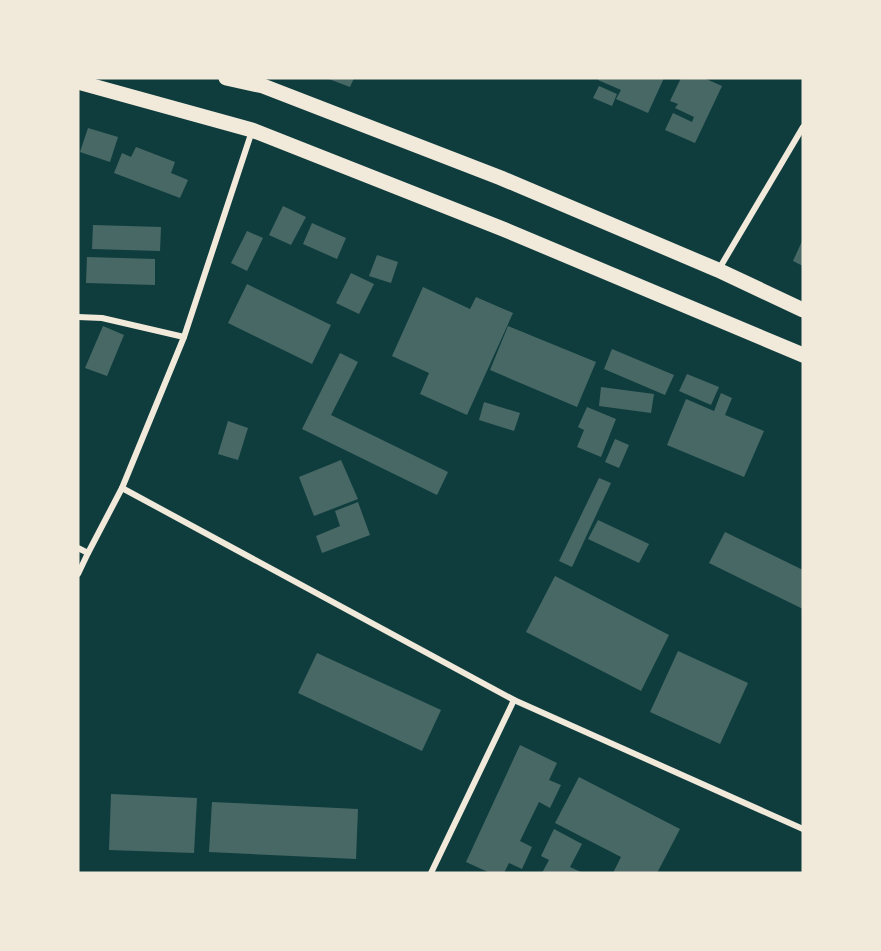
<svg xmlns="http://www.w3.org/2000/svg" width="881" height="951" font-family="'Space Grotesk',sans-serif">
	<rect width="100%" height="100%" fill="#0f3d3e"/>
	<!-- building -->
	<g fill="#486865">
		<path d="M 326,78 L 354,78 L 350,87 Z"/>
		<path d="M 599,78 L 664,78 L 648,113 L 616,99 L 621,90 L 598,80 Z"/>
		<path d="M 681,78 L 704,78 L 722,86 L 695,143 L 665,130 L 673,113 L 692,122 L 694,117 L 675,108 L 678,104 L 670,101 Z"/>
		<path d="M 599,86 L 617,94 L 612,106 L 593,98 Z"/>
		<path d="M 88,128 L 118,137 L 110,162 L 80,152 Z"/>
		<path d="M 136,147 L 175,162 L 171,173 L 188,180 L 180,198 L 114,173 L 122,153 L 131,157 Z"/>
		<path d="M 283,206 L 306,217 L 291,245 L 269,235 Z"/>
		<path d="M 312,223 L 346,238 L 337,259 L 303,244 Z"/>
		<path d="M 93,225 L 161,227 L 160,251 L 92,249 Z"/>
		<path d="M 247,231 L 263,238 L 247,271 L 231,263 Z"/>
		<path d="M 803,239 L 803,266 L 793,261 Z"/>
		<path d="M 377,255 L 398,262 L 391,283 L 369,276 Z"/>
		<path d="M 87,257 L 155,259 L 155,285 L 86,283 Z"/>
		<path d="M 351,273 L 374,284 L 359,314 L 336,303 Z"/>
		<path d="M 247,284 L 331,325 L 312,364 L 228,323 Z"/>
		<path d="M 423,287 L 470,309 L 476,297 L 513,313 L 467,415 L 420,394 L 429,373 L 392,356 Z"/>
		<path d="M 103,326 L 124,335 L 107,376 L 85,368 Z"/>
		<path d="M 508,326 L 596,362 L 577,407 L 490,370 Z"/>
		<path d="M 612,349 L 674,375 L 665,395 L 604,369 Z"/>
		<path d="M 340,353 L 358,362 L 331,415 L 448,472 L 437,495 L 302,429 Z"/>
		<path d="M 687,374 L 719,387 L 711,405 L 679,391 Z"/>
		<path d="M 601,387 L 654,394 L 651,413 L 599,406 Z"/>
		<path d="M 721,393 L 732,398 L 725,415 L 764,431 L 744,477 L 667,445 L 686,399 L 714,411 Z"/>
		<path d="M 484,402 L 520,413 L 514,431 L 479,420 Z"/>
		<path d="M 587,407 L 616,419 L 601,457 L 577,447 L 584,430 L 578,427 Z"/>
		<path d="M 228,421 L 248,428 L 238,460 L 218,454 Z"/>
		<path d="M 615,439 L 629,445 L 619,468 L 605,462 Z"/>
		<path d="M 341,460 L 358,499 L 314,516 L 299,477 Z"/>
		<path d="M 599,478 L 611,483 L 572,567 L 559,561 Z"/>
		<path d="M 358,502 L 370,535 L 322,553 L 316,536 L 340,526 L 335,511 Z"/>
		<path d="M 598,520 L 649,544 L 639,563 L 588,539 Z"/>
		<path d="M 725,532 L 803,570 L 803,609 L 709,563 Z"/>
		<path d="M 555,576 L 669,635 L 641,691 L 526,632 Z"/>
		<path d="M 678,651 L 748,683 L 720,744 L 650,712 Z"/>
		<path d="M 317,653 L 441,710 L 422,751 L 298,693 Z"/>
		<path d="M 520,745 L 557,763 L 549,780 L 561,785 L 550,808 L 539,802 L 520,841 L 532,847 L 522,869 L 509,863 L 504,873 L 490,873 L 466,862 Z"/>
		<path d="M 579,777 L 680,829 L 657,873 L 613,873 L 621,857 L 555,823 Z"/>
		<path d="M 111,794 L 197,798 L 194,853 L 109,850 Z"/>
		<path d="M 212,802 L 358,809 L 356,859 L 209,852 Z"/>
		<path d="M 554,829 L 582,844 L 570,867 L 583,873 L 542,873 L 549,860 L 541,856 Z"/>
	</g>
	<g fill="none" stroke-linecap="round" stroke-linejoin="round">
		<!-- minor -->
		<g stroke="#f1e9da" stroke-width="6">
			<path d="M 719,269 L 803,127"/>
			<path d="M 78,317 L 102,318 L 184,337"/>
			<path d="M 122,488 L 514,700 L 803,829"/>
			<path d="M 78,548 L 88,553"/>
			<path d="M 78,574 L 88,553 L 122,488 L 184,337 L 252,131"/>
			<path d="M 431,873 L 514,700"/>
		</g>
		<!-- primary -->
		<g stroke="#f1e9da" stroke-width="15">
			<path d="M 226,78 L 263,86 L 501,178 L 718,270 L 803,310"/>
			<path d="M 78,82 L 252,130 L 503,229 L 803,355"/>
		</g>
	</g>
	<!-- border -->
	<rect width="881" height="951" fill="none" stroke="#f1e9da" stroke-width="159"/>
</svg>
